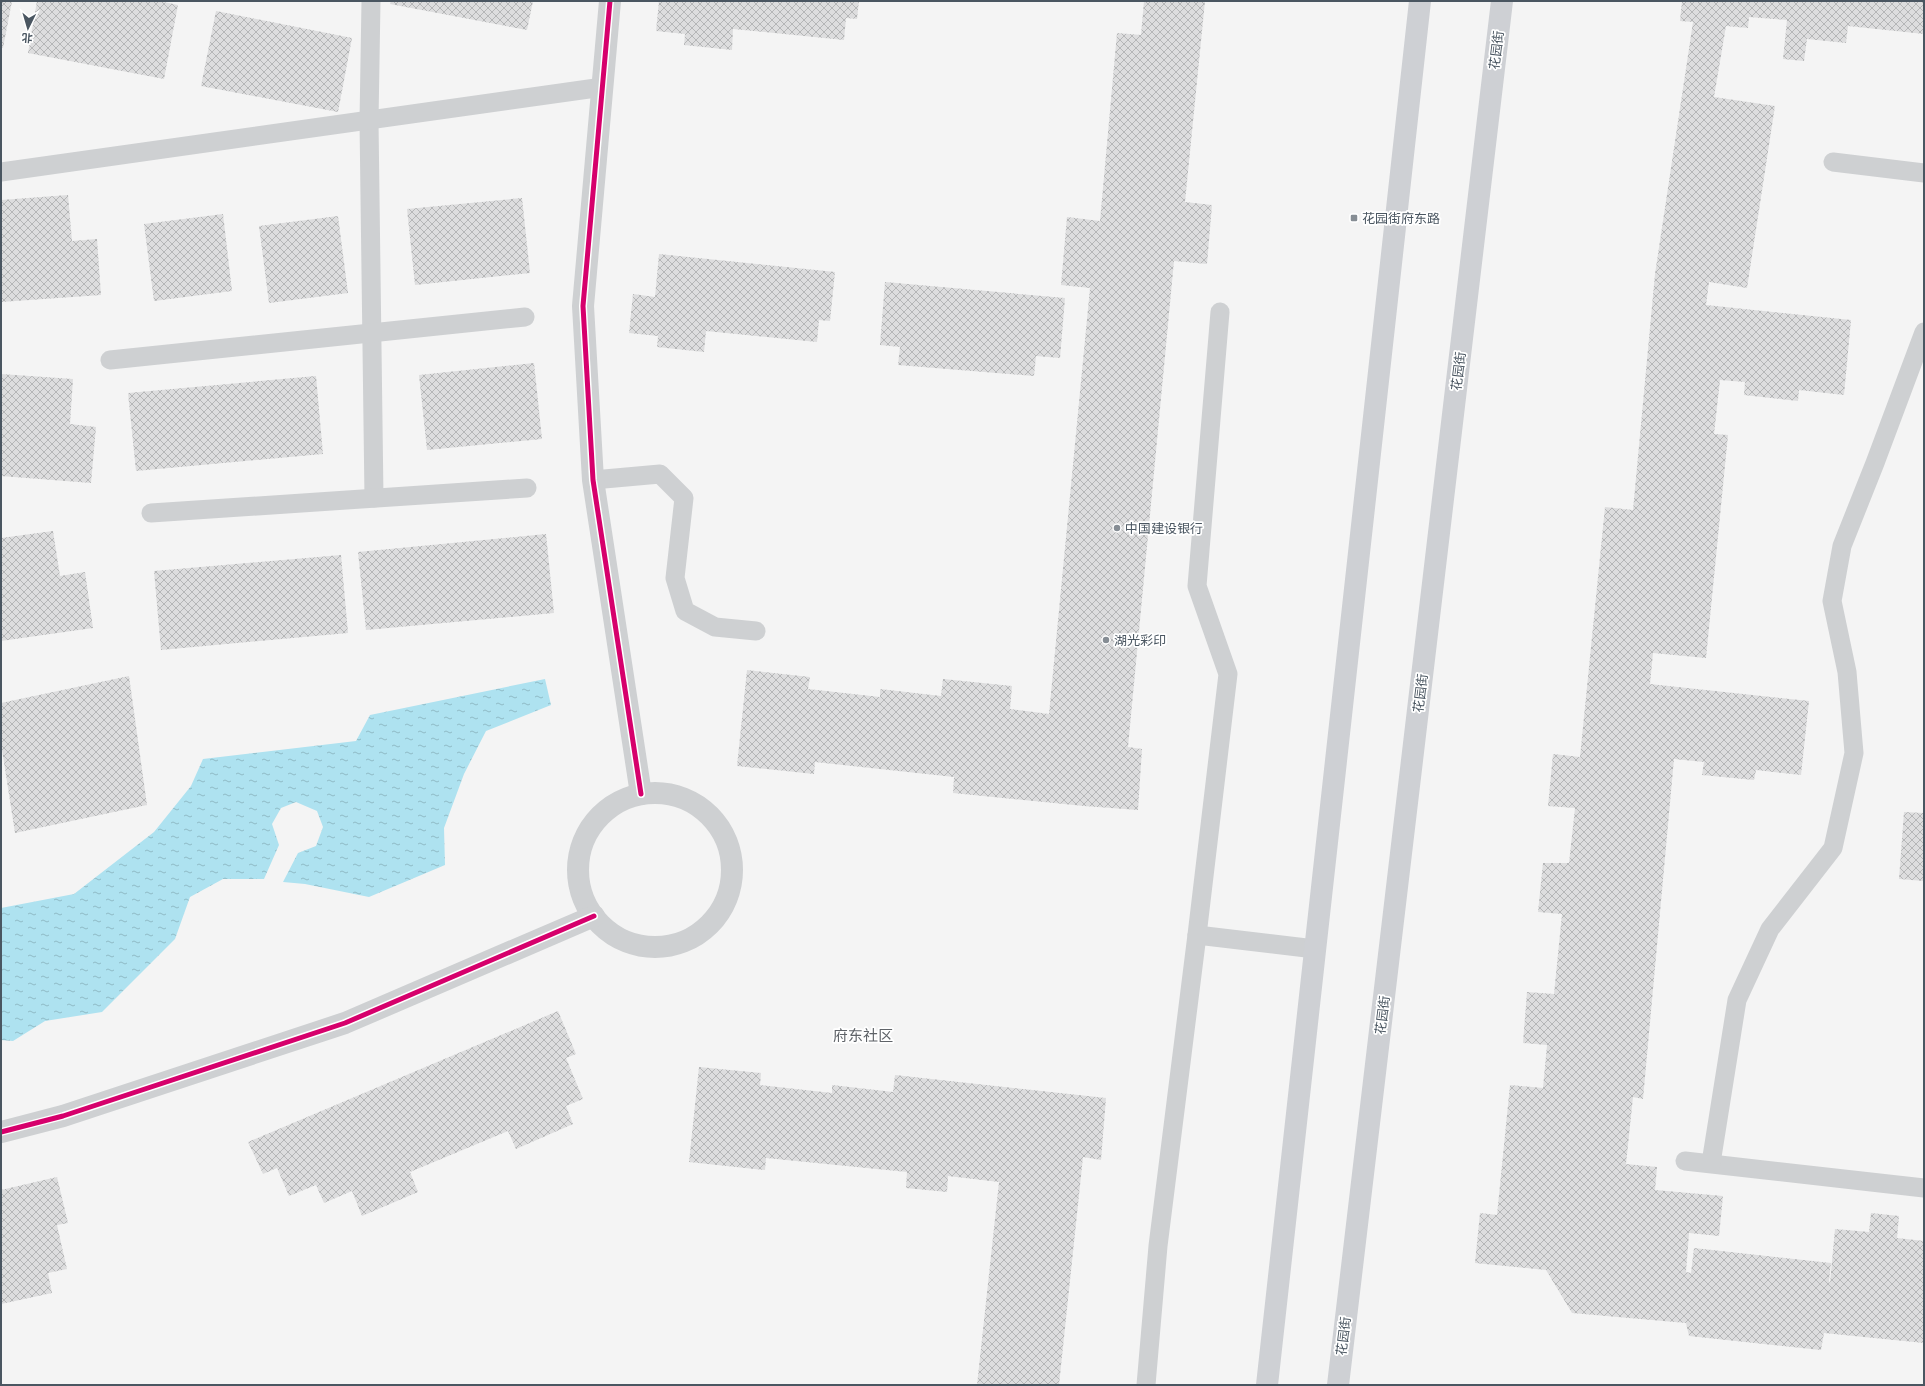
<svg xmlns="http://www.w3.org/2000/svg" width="1925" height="1386" font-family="Inter,'Noto Sans SC',sans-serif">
	<defs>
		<pattern id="water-ripples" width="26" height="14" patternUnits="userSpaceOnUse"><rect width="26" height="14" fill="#aee2f0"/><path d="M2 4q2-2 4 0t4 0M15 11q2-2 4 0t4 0" fill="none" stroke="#90bac6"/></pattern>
		<pattern id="building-cross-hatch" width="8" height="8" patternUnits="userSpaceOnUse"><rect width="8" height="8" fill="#ddddde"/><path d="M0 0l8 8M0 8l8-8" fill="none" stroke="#b5b6b7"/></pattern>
	</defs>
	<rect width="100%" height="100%" fill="#f4f4f4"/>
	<!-- water -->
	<path fill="url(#water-ripples)" d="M 545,679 L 551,705 L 486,731 L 464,774 L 444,828 L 445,865 L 369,897 L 305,884 L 283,882 L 298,853 L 316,846 L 323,827 L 317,811 L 296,802 L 281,808 L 272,824 L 279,845 L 264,879 L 223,879 L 190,897 L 175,939 L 102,1012 L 45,1021 L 13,1041 L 1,1040 L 1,908 L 74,894 L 154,832 L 191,786 L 203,759 L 356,741 L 370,715 Z"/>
	<!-- building -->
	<g fill="url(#building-cross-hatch)">
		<path d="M 1,1 L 12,1 L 3,48 L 1,48 Z"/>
		<path d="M 37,1 L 159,1 L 178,5 L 164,79 L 28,53 Z"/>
		<path d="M 391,1 L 533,1 L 527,30 L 390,4 Z"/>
		<path d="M 659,1 L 859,1 L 857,19 L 846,18 L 844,40 L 733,29 L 732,50 L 684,45 L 685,34 L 656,31 Z"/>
		<path d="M 1144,1 L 1205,1 L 1185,202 L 1212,205 L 1207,264 L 1174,261 L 1128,747 L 1142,749 L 1138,810 L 1084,806 L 953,793 L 954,777 L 815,762 L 814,774 L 737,766 L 747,670 L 810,677 L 808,689 L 880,697 L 880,689 L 941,696 L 943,679 L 1012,686 L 1010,709 L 1049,714 L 1090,288 L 1061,285 L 1067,217 L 1100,221 L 1117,33 L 1141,35 Z"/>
		<path d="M 1682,1 L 1924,1 L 1924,34 L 1848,26 L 1846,43 L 1807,39 L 1804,61 L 1783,59 L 1787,20 L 1749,17 L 1748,28 L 1726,26 L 1714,97 L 1775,106 L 1747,288 L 1709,282 L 1706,305 L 1851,320 L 1844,395 L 1799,390 L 1798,401 L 1744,395 L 1745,382 L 1720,380 L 1714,434 L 1728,435 L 1706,658 L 1653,653 L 1650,684 L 1809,701 L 1801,775 L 1756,770 L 1754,780 L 1702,775 L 1704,762 L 1674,759 L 1643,1099 L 1633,1097 L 1626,1164 L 1657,1167 L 1655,1190 L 1723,1196 L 1719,1236 L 1689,1233 L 1686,1272 L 1691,1273 L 1694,1248 L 1831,1263 L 1829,1281 L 1830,1283 L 1835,1229 L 1869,1232 L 1871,1213 L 1899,1216 L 1897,1238 L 1924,1241 L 1924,1343 L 1824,1333 L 1821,1350 L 1689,1336 L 1686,1323 L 1572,1313 L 1546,1270 L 1475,1263 L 1480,1213 L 1497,1215 L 1510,1085 L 1543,1088 L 1547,1045 L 1523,1043 L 1527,992 L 1554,994 L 1562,914 L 1538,912 L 1543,863 L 1569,863 L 1575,808 L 1548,806 L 1553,754 L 1580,757 L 1605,507 L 1633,510 L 1655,274 L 1693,22 L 1680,21 Z"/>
		<path d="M 216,11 L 352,38 L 338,112 L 201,86 Z"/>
		<path d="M 68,195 L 72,241 L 97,239 L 101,295 L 1,302 L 1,200 Z"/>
		<path d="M 522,198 L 530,273 L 415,285 L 407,209 Z"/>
		<path d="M 223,214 L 232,291 L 154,301 L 144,224 Z"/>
		<path d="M 338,216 L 348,293 L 269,303 L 259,226 Z"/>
		<path d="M 659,254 L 835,272 L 830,321 L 819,320 L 817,342 L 706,331 L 704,352 L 657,347 L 658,336 L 629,333 L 633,294 L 655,297 Z"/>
		<path d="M 885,282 L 1065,298 L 1060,358 L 1036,356 L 1034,376 L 898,365 L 900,347 L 880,345 Z"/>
		<path d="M 534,363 L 542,439 L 427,450 L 419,375 Z"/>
		<path d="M 1,374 L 73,379 L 70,424 L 96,427 L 91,483 L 1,476 Z"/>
		<path d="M 316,376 L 323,454 L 136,471 L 128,393 Z"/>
		<path d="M 53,531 L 60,576 L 85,572 L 93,628 L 1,641 L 1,538 Z"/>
		<path d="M 546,534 L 554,613 L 366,630 L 358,552 Z"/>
		<path d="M 341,555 L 348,633 L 161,650 L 154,571 Z"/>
		<path d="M 129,676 L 147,805 L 15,833 L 1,743 L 1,703 Z"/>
		<path d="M 1904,812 L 1924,813 L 1924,881 L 1899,879 Z"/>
		<path d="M 558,1011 L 576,1054 L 566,1058 L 583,1099 L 566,1106 L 573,1124 L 516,1149 L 508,1131 L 410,1172 L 418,1192 L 362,1216 L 352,1191 L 324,1203 L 316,1185 L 289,1196 L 277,1168 L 263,1174 L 248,1142 Z"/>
		<path d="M 699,1067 L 761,1073 L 760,1085 L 832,1093 L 832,1085 L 893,1092 L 895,1075 L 1106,1098 L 1101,1160 L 1083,1157 L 1059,1385 L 977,1385 L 999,1182 L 948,1176 L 947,1192 L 906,1188 L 907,1172 L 766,1158 L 765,1170 L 689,1162 Z"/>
		<path d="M 57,1177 L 68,1223 L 57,1225 L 67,1269 L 48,1273 L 52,1293 L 1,1304 L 1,1190 Z"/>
	</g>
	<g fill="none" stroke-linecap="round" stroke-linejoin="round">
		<!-- lane -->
		<g stroke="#ced0d2" stroke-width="19">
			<path d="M 371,1 L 369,121 L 374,498"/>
			<path d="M 1833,162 L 1924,173"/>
			<path d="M 1,172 L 603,87"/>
			<path d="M 110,360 L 525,317"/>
			<path d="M 593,480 L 660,474 L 684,498 L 675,578 L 685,611 L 715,627 L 756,631"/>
			<path d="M 151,513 L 527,488"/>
			<path d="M 1197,935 L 1315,949"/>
			<path d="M 1685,1161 L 1924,1188"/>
			<path d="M 1711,1163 L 1737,1000 L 1770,929 L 1833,848 L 1854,753 L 1847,672 L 1832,601 L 1842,546 L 1875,463 L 1924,332"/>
			<path d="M 1146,1385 L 1158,1246 L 1197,935 L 1228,674 L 1197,586 L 1220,312"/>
		</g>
		<!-- street -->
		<g stroke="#ced0d2" stroke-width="22">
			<path d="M 610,1 L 583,306 L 593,480 L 641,794"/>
			<circle cx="655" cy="870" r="77"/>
			<path d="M 1,1132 L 63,1116 L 345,1023 L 594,916"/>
		</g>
		<!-- secondary -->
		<g stroke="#ced0d4" stroke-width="22">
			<path d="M 1267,1385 L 1420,1"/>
			<path d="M 1338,1385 L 1502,1"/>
		</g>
		<!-- cycleway casing -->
		<g stroke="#fff" stroke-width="8">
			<g id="cycleway">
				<path d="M 610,1 L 583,306 L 593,480 L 641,794"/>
				<path d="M 1,1132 L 63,1116 L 345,1023 L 594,916"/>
			</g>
		</g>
		<!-- cycleway -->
		<use href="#cycleway" stroke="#d6006c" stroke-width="5"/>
	</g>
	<!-- markers -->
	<g fill="#868d94" stroke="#fff" stroke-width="1.5">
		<rect x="1350" y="214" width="8" height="8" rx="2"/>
		<circle cx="1117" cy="528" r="4"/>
		<circle cx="1106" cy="640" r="4"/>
	</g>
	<g text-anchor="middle" stroke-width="3.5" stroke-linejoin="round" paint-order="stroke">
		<!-- street labels -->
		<g font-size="13" fill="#4a5661" stroke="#fff">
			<text transform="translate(1496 50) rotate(-83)" y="5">花园街</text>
			<text transform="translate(1458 371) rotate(-83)" y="5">花园街</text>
			<text transform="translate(1420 693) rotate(-83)" y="5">花园街</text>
			<text transform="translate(1382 1015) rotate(-83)" y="5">花园街</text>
			<text transform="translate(1343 1336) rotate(-83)" y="5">花园街</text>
		</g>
		<!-- poi labels -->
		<g font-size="13" fill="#4a5661" stroke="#fff" text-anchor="start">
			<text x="1362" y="223">花园街府东路</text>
			<text x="1125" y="533">中国建设银行</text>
			<text x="1114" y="645">湖光彩印</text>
		</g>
		<!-- quarter labels -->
		<g font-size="15" fill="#5f6368" stroke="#fff">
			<text x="863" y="1041">府东社区</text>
		</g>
	</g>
	<!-- border -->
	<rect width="1925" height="1386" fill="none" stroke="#4a5661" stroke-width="4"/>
	<!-- north arrow -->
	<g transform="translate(28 28) rotate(185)" stroke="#ffffff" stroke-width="3" paint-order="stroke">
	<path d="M0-3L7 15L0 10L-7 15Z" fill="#4a5661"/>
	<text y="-6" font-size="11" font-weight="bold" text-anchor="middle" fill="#4a5661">北</text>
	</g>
</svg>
